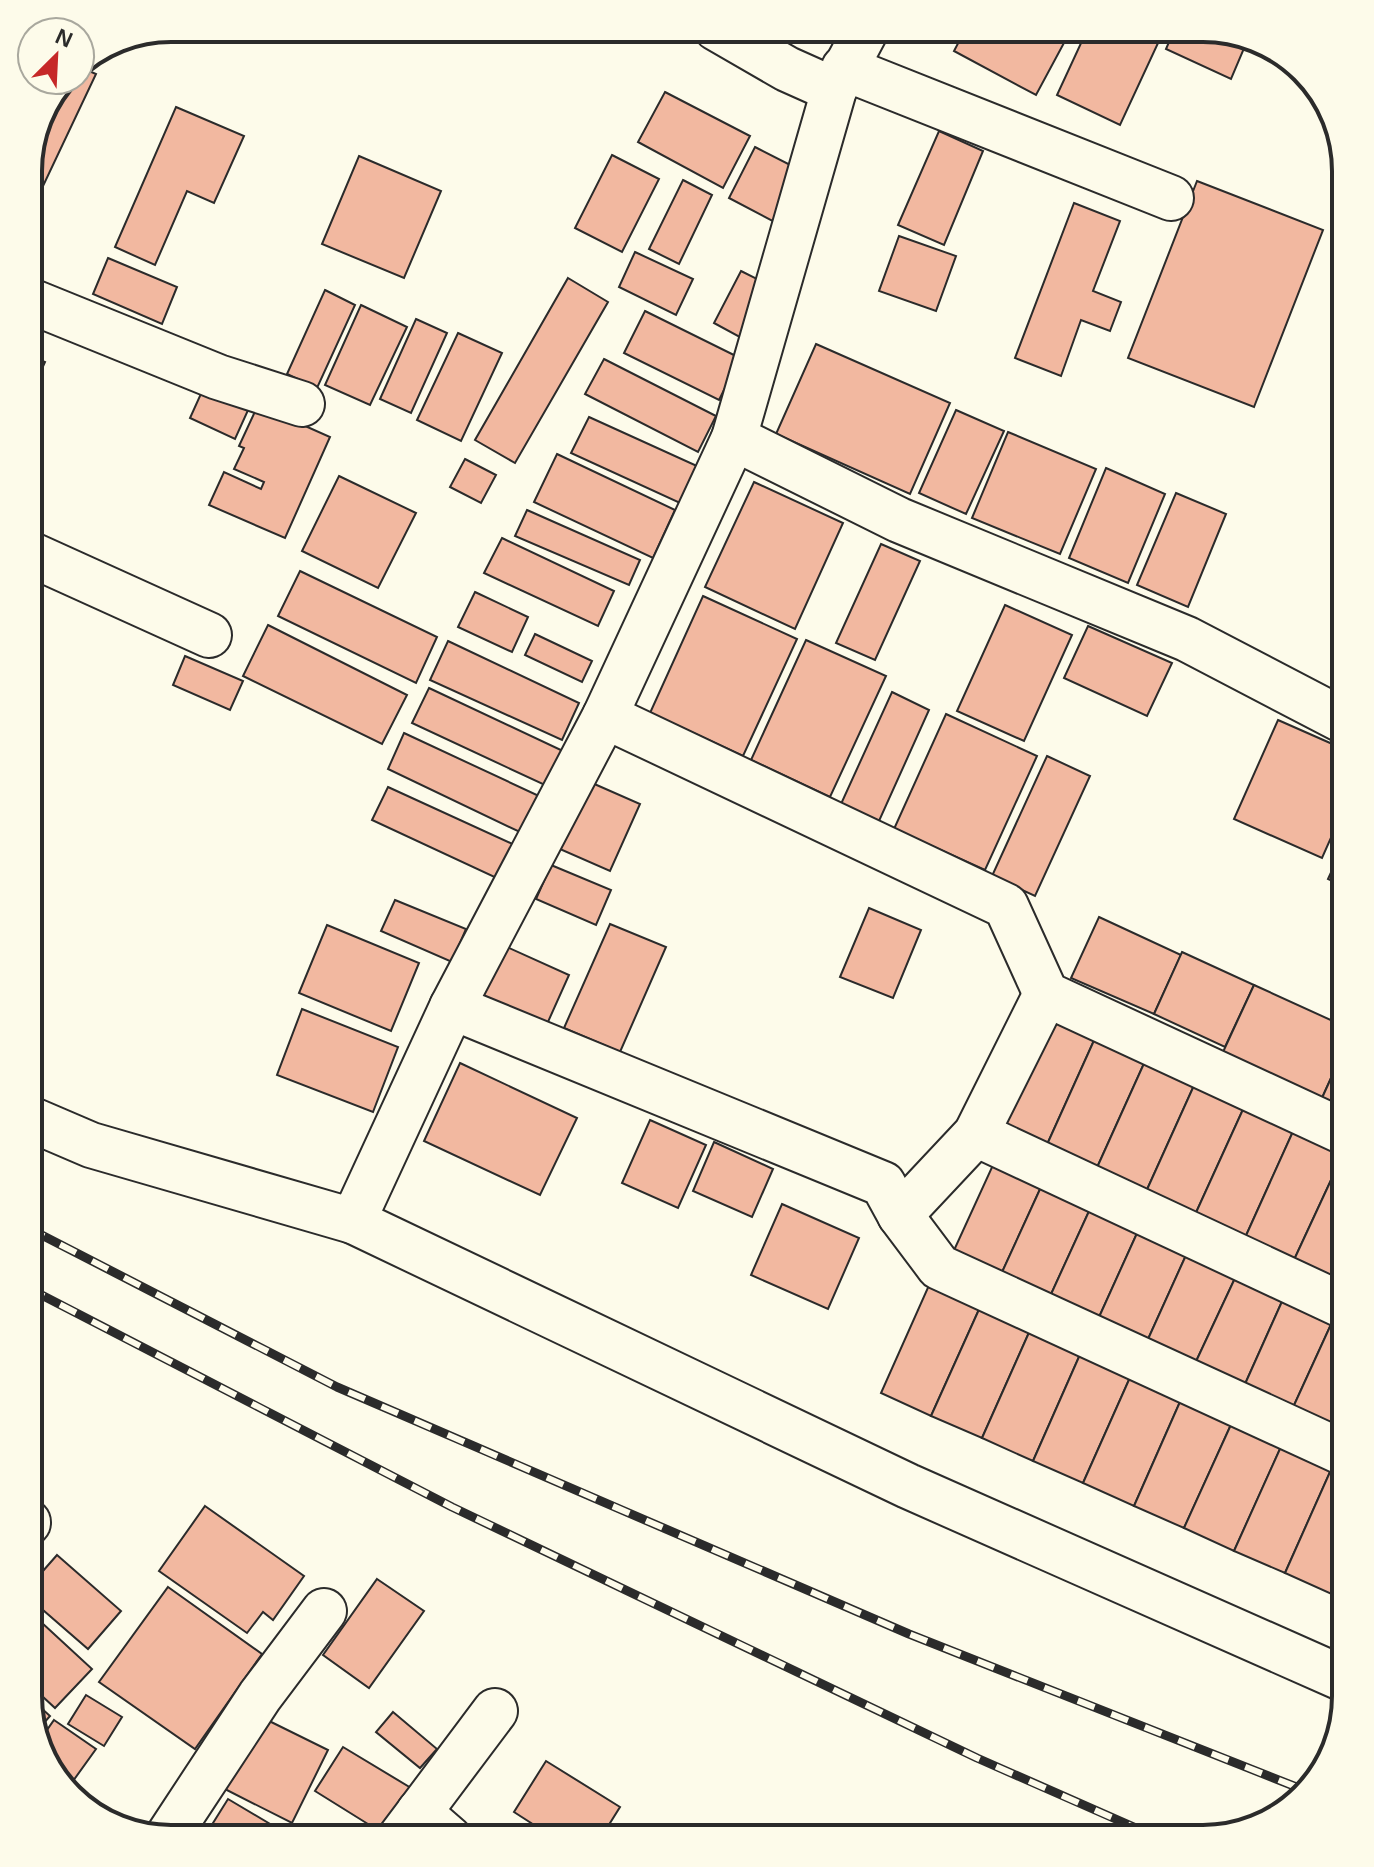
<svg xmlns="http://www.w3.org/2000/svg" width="1374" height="1867" font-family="Helvetica,sans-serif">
	<rect width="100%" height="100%" fill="#fdfbea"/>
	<!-- building -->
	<g fill="#f2b8a0" stroke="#2b2b2b" stroke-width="2">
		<path d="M 966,28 L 1072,28 L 1036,95 L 954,51 Z"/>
		<path d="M 1088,28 L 1165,28 L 1120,125 L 1057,95 Z"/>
		<path d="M 1175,28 L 1212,28 L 1248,39 L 1231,79 L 1166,49 Z"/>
		<path d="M 80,67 L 96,74 L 35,203 L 28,200 L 28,161 L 43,108 L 64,80 L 80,80 Z"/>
		<path d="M 665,92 L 750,136 L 723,188 L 638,142 Z"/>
		<path d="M 176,107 L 244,136 L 214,203 L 187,191 L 155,265 L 115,247 Z"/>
		<path d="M 939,131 L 983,151 L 944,245 L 898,225 Z"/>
		<path d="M 755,147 L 808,174 L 782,226 L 729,198 Z"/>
		<path d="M 612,155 L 659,179 L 622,252 L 575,228 Z"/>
		<path d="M 359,156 L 441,191 L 404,278 L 322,244 Z"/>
		<path d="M 683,180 L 712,195 L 679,264 L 649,249 Z"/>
		<path d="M 1197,181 L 1323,230 L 1254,407 L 1128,358 Z"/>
		<path d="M 1074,203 L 1120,221 L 1093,291 L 1121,302 L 1110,331 L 1081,320 L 1061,376 L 1015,358 Z"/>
		<path d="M 899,236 L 956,256 L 936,311 L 879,291 Z"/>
		<path d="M 635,252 L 693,279 L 676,315 L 619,287 Z"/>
		<path d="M 108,258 L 177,287 L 162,324 L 93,294 Z"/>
		<path d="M 741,271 L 775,288 L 747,341 L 714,323 Z"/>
		<path d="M 568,278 L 608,302 L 515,463 L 475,440 Z"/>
		<path d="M 325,290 L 355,305 L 317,388 L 287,374 Z"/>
		<path d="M 361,305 L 407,327 L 370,405 L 325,385 Z"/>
		<path d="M 645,311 L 740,358 L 719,400 L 624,353 Z"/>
		<path d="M 416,319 L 447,333 L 411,413 L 380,399 Z"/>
		<path d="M 458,333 L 502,353 L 461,441 L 417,420 Z"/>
		<path d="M 816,344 L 950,403 L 910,494 L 776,434 Z"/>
		<path d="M 28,355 L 45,362 L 31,393 L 28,391 Z"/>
		<path d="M 604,359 L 716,416 L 698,452 L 585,394 Z"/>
		<path d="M 204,387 L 249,408 L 235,439 L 190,418 Z"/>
		<path d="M 258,405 L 330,437 L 285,538 L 209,505 L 224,472 L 261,489 L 264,482 L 234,469 L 244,448 L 239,446 Z"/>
		<path d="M 956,410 L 1004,431 L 966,514 L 919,493 Z"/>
		<path d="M 589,417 L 697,466 L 680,503 L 571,453 Z"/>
		<path d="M 1008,432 L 1096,469 L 1060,554 L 972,518 Z"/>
		<path d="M 557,454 L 675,510 L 653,558 L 534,502 Z"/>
		<path d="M 465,459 L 496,475 L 481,503 L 450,487 Z"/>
		<path d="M 1106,468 L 1165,494 L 1128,583 L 1069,558 Z"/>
		<path d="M 339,476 L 416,513 L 378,588 L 302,551 Z"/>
		<path d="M 754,482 L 843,523 L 795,629 L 705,587 Z"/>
		<path d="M 1176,493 L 1226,514 L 1188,607 L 1137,585 Z"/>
		<path d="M 527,510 L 640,560 L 629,585 L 515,536 Z"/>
		<path d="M 502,538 L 614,591 L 598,626 L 484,573 Z"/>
		<path d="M 881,544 L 920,561 L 875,660 L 836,643 Z"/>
		<path d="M 300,571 L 437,637 L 416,683 L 278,616 Z"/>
		<path d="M 475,592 L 528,617 L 512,652 L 458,627 Z"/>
		<path d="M 703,596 L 797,639 L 743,756 L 650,713 Z"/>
		<path d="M 1005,605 L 1072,635 L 1024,741 L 957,711 Z"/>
		<path d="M 268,625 L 407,695 L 382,744 L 243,676 Z"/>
		<path d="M 1088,626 L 1172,663 L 1147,716 L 1064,678 Z"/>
		<path d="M 535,634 L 592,661 L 582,682 L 525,655 Z"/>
		<path d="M 806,640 L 886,676 L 830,797 L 751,760 Z"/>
		<path d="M 448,641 L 579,703 L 562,740 L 430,680 Z"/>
		<path d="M 185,656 L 243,681 L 230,710 L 173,685 Z"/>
		<path d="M 429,688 L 563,751 L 547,786 L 412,723 Z"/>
		<path d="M 892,692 L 929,710 L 879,821 L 841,804 Z"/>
		<path d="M 946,714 L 1037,756 L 985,870 L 894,829 Z"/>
		<path d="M 1278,720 L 1346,750 L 1346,804 L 1322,858 L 1234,819 Z"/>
		<path d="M 404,733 L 539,796 L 522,833 L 388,769 Z"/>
		<path d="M 1047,756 L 1090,776 L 1035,896 L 992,876 Z"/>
		<path d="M 583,779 L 640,804 L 610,871 L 553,846 Z"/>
		<path d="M 388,787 L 519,847 L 503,881 L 372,820 Z"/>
		<path d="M 1346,840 L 1346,887 L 1328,879 Z"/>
		<path d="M 551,865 L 611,890 L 596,925 L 536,899 Z"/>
		<path d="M 395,900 L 466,929 L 452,962 L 381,931 Z"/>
		<path d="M 869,908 L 921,930 L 893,998 L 840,977 Z"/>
		<path d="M 1099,917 L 1181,955 L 1154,1014 L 1071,978 Z"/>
		<path d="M 610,924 L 666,947 L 620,1052 L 564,1028 Z"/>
		<path d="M 327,925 L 419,963 L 391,1031 L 299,993 Z"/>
		<path d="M 498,943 L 569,975 L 543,1033 L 472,1001 Z"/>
		<path d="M 1182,952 L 1254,985 L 1225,1047 L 1154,1014 Z"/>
		<path d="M 1254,985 L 1346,1027 L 1346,1045 L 1322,1098 L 1223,1052 Z"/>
		<path d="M 302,1009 L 398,1047 L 373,1112 L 277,1075 Z"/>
		<path d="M 1048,1013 L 1096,1036 L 1045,1149 L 996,1126 Z"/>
		<path d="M 1096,1036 L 1146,1059 L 1095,1172 L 1045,1149 Z"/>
		<path d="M 1346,1045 L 1346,1108 L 1322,1098 Z"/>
		<path d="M 1146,1059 L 1196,1081 L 1145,1194 L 1095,1172 Z"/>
		<path d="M 460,1063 L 577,1118 L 540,1195 L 424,1141 Z"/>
		<path d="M 1196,1081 L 1245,1105 L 1194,1217 L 1145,1194 Z"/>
		<path d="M 1245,1105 L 1295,1127 L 1244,1240 L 1194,1217 Z"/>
		<path d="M 650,1120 L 706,1145 L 678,1208 L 622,1183 Z"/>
		<path d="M 1295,1127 L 1345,1150 L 1293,1262 L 1244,1240 Z"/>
		<path d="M 714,1142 L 773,1169 L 752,1217 L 693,1191 Z"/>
		<path d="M 1345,1150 L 1346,1277 L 1342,1285 L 1293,1262 Z"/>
		<path d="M 993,1165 L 1041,1187 L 998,1281 L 950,1259 Z"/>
		<path d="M 1041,1187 L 1090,1209 L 1047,1303 L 998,1281 Z"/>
		<path d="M 782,1204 L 859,1238 L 828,1309 L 751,1275 Z"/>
		<path d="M 1090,1209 L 1138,1231 L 1095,1326 L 1047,1303 Z"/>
		<path d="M 1138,1231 L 1187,1253 L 1144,1348 L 1095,1326 Z"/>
		<path d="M 1187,1253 L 1236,1276 L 1192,1370 L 1144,1348 Z"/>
		<path d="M 1236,1276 L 1284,1297 L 1241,1393 L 1192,1370 Z"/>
		<path d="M 930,1283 L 981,1305 L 931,1416 L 881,1393 Z"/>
		<path d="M 1284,1297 L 1333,1320 L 1290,1414 L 1241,1393 Z"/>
		<path d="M 981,1305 L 1031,1328 L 982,1438 L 931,1416 Z"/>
		<path d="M 1333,1320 L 1346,1326 L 1346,1421 L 1338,1437 L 1290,1414 Z"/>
		<path d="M 1031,1328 L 1082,1350 L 1033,1461 L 982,1438 Z"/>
		<path d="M 1082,1350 L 1132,1373 L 1083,1483 L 1033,1461 Z"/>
		<path d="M 1132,1373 L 1183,1395 L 1134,1506 L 1083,1483 Z"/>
		<path d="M 1183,1395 L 1234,1418 L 1184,1528 L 1134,1506 Z"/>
		<path d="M 1234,1418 L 1284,1440 L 1234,1551 L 1184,1528 Z"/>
		<path d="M 1284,1440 L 1334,1463 L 1285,1573 L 1234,1551 Z"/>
		<path d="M 1334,1463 L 1346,1468 L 1346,1573 L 1336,1596 L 1285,1573 Z"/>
		<path d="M 205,1506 L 304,1576 L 273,1620 L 263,1612 L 247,1633 L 159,1571 Z"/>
		<path d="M 57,1555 L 121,1611 L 88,1649 L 28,1597 L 28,1588 Z"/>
		<path d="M 1346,1573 L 1346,1600 L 1336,1596 Z"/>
		<path d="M 377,1579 L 424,1611 L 369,1688 L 323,1655 Z"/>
		<path d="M 168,1587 L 262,1654 L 195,1749 L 99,1682 Z"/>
		<path d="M 28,1610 L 92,1669 L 55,1708 L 28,1683 Z"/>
		<path d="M 86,1695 L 122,1717 L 104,1746 L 68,1724 Z"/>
		<path d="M 28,1696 L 50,1716 L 37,1731 Z"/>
		<path d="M 393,1712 L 437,1749 L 420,1768 L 376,1732 Z"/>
		<path d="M 255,1714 L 328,1750 L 292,1823 L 217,1785 Z"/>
		<path d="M 54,1720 L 96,1749 L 68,1788 L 47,1768 L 40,1740 Z"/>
		<path d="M 343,1747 L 421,1794 L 392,1839 L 315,1791 Z"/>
		<path d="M 546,1761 L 620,1807 L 600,1839 L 556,1839 L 514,1812 Z"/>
		<path d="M 86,1796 L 152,1834 L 152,1836 L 99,1820 L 82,1803 Z"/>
		<path d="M 228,1799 L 287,1834 L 284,1839 L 203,1839 Z"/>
		<path d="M 313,1827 L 331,1839 L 304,1839 Z"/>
	</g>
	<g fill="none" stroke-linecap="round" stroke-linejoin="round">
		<!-- street casing -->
		<g stroke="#2b2b2b" stroke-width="48">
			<g id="street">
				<path d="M 716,28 L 787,69 L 834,90"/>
				<path d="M 844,68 L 1171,198"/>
				<path d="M 28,300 L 218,377 L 302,404"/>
				<path d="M 734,438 L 899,520 L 1187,639 L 1346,722"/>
				<path d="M 28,553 L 209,635"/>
				<path d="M 605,716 L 1006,906 L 1046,994 L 1346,1133"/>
				<path d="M 452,1007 L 883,1184 L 900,1215 L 939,1267 L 1346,1454"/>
				<path d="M 28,1118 L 91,1145 L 353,1221 L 452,1007 L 605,716 L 734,438 L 834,90 L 867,28"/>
				<path d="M 976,1134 L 1346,1307"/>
				<path d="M 900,1215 L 976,1134 L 1046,994"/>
				<path d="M 353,1221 L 908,1486 L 1346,1680"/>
				<path d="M 28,1523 L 28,1522"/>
				<path d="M 419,1812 L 450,1839"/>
				<path d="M 166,1839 L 260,1696 L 324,1611"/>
				<path d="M 399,1839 L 495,1711"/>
			</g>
		</g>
		<!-- street -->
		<use href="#street" stroke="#fdfbea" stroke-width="44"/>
		<!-- rail casing -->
		<g stroke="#2b2b2b" stroke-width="9">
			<g id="rail">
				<path d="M 28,1228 L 337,1387 L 909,1634 L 1304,1790"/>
				<path d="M 28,1288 L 452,1507 L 977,1758 L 1161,1839"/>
			</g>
		</g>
		<!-- rail -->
		<use href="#rail" stroke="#fdfbea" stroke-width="6" stroke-dasharray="18" stroke-linecap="butt"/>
	</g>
	<!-- crop -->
	<path d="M0 0H1374V1867H0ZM171 42H1203A129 129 0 0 1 1332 171V1696A129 129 0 0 1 1203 1825H171A129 129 0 0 1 42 1696V171A129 129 0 0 1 171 42Z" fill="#fdfbea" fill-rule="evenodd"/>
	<path fill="none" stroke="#2b2b2b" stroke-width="4" d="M171 42H1203A129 129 0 0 1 1332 171V1696A129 129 0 0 1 1203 1825H171A129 129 0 0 1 42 1696V171A129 129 0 0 1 171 42Z"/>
	<!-- north arrow -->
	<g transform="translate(56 56) rotate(24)"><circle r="38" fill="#fdfbea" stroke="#a9a89e" stroke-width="2"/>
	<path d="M0-6L14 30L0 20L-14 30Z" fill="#c62828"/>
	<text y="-12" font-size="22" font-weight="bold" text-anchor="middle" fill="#2b2b2b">N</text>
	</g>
</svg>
